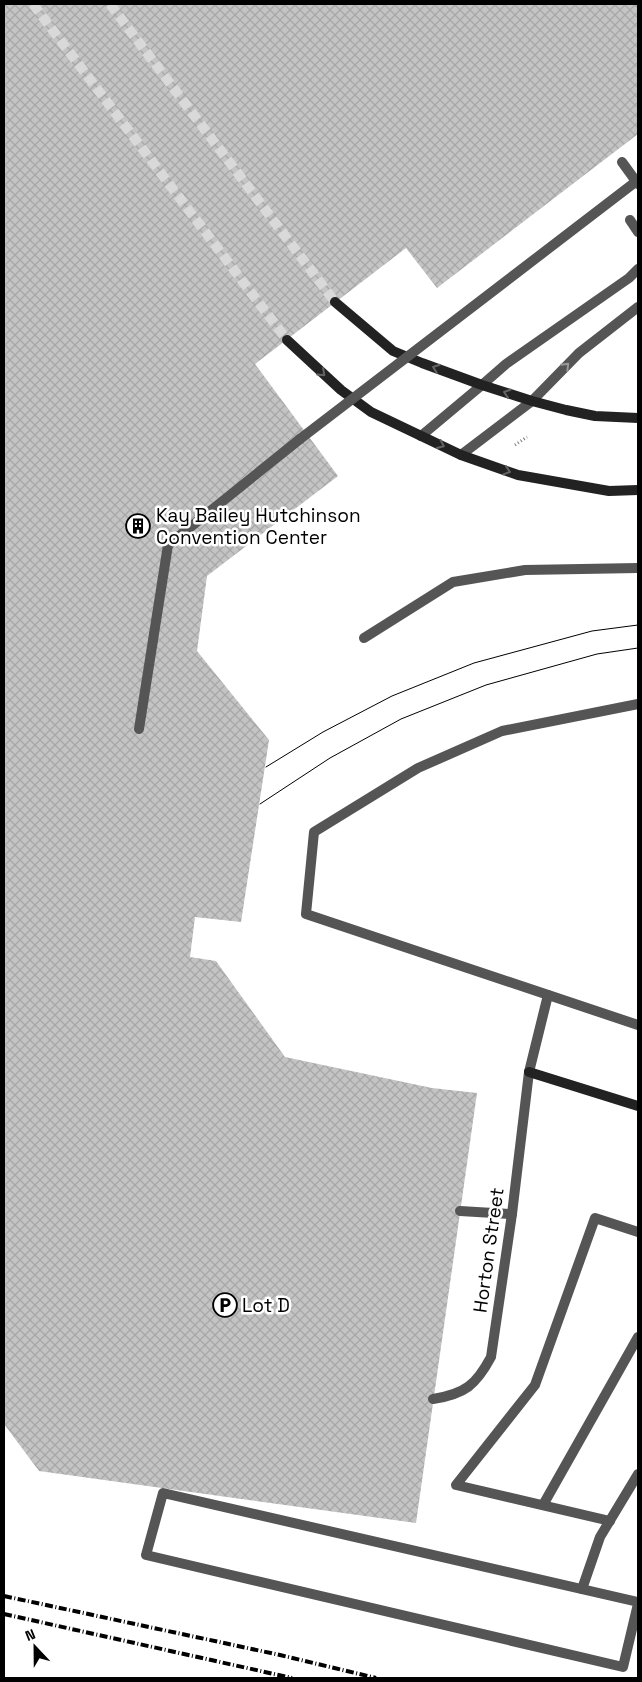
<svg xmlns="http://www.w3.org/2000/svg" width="642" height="1682" font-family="'Space Grotesk',sans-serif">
	<defs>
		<pattern id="building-cross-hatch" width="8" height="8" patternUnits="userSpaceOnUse" patternTransform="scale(1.25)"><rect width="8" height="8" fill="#c4c4c4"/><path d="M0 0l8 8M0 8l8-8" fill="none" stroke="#a7a7a7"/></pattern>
	</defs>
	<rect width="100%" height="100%" fill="#fff"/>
	<!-- building -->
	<path fill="url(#building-cross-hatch)" d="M 4,4 L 638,4 L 638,134 L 437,288 L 406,248 L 255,364 L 338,476 L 207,576 L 197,651 L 269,740 L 241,922 L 195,917 L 190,957 L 216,961 L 285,1057 L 432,1088 L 477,1093 L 416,1523 L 39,1471 L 4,1424 Z"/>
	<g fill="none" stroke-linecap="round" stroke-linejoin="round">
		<!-- secondary-tunnel -->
		<g stroke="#d9d9d9" stroke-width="10" stroke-dasharray="10 5" stroke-linecap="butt">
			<path d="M 33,4 L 287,340"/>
			<path d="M 110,4 L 335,302"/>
		</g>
		<!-- path -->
		<path stroke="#777" stroke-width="3" stroke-dasharray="1 2.5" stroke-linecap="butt" d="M 515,445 L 527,437"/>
		<!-- lane -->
		<g stroke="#555" stroke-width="10">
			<path d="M 622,162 L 638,184"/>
			<path d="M 630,220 L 638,232"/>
			<path d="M 482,385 L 506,364 L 629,278 L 638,269"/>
			<path d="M 532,401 L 579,353 L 638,307"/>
			<path d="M 364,638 L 453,582 L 525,570 L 638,568"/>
			<path d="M 638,704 L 502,731 L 418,768 L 314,832 L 306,914 L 638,1025"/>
			<path d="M 139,729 L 168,545 L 300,439"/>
			<path d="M 529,1072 L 548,995"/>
			<path d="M 460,1211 L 512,1214"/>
			<path d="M 543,1505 L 638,1337"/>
			<path d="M 610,1521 L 456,1485 L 535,1385 L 595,1218 L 638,1232"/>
			<path d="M 582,1589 L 600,1537 L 638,1474"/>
			<path d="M 638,1602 L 163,1493 L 146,1555 L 623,1667 L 638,1604"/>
		</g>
		<!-- street -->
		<g stroke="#555" stroke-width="10">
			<path d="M 421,436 L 482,385"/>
			<path d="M 461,455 L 532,401"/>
			<path d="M 433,1399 C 465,1394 476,1385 491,1357 L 512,1214 L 529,1072"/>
		</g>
		<!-- secondary -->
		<g stroke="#222" stroke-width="10">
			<path d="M 335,302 L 393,351 L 422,363 L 482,385 L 532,401 L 566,410 L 595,416 L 638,418"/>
			<path d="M 287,340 L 341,390 L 371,412 L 461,455 L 518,475 L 609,491 L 638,490"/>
			<path d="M 529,1072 L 638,1106"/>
		</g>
		<!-- tram -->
		<g stroke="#000" stroke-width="1">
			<path d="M 266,767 L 323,732 L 392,696 L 474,663 L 592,631 L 638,625"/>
			<path d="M 260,804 L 330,758 L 401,719 L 486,685 L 597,654 L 638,648"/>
		</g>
		<!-- rail -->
		<g stroke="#000" stroke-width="4" stroke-dasharray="8 2.5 1 2.5" stroke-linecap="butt">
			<path d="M 4,1596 L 280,1655 L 376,1678"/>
			<path d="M 4,1614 L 292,1678"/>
		</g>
		<!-- lane-bridge -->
		<path stroke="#555" stroke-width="10" d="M 300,439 L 638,180"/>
	</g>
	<!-- one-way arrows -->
	<defs><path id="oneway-chevron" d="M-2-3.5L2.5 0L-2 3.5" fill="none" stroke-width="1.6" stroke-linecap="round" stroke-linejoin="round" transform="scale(1.25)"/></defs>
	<use stroke="#999" href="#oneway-chevron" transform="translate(566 366) rotate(-45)"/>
	<g stroke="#646464">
		<use href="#oneway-chevron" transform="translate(436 368) rotate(-160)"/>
		<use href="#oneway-chevron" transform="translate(322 373) rotate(43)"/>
		<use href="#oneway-chevron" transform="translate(507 393) rotate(-162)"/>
		<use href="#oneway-chevron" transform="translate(441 445) rotate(25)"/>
		<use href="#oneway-chevron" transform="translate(507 471) rotate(18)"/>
	</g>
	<!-- icons -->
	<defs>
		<g id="building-ring" transform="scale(1.25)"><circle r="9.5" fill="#fff" stroke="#000" stroke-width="1.5"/><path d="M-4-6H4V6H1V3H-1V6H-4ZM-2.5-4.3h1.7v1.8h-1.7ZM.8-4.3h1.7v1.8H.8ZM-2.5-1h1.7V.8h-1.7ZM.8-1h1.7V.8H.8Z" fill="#000"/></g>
		<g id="parking-ring" transform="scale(1.25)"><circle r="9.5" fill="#fff" stroke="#000" stroke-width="1.5"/><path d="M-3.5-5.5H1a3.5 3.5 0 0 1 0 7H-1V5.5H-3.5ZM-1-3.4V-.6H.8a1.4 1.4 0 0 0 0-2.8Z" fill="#000"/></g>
	</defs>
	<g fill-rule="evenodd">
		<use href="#building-ring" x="138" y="526"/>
		<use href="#parking-ring" x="225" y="1305"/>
	</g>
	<g text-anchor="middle" stroke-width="5" stroke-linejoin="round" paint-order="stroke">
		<!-- poi labels -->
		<g font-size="19" fill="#000" stroke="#fff" text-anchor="start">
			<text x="156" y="522">Kay Bailey Hutchinson<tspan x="156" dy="22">Convention Center</tspan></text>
			<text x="242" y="1312">Lot D</text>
		</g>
		<!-- street labels -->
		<g font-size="19" fill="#000" stroke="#fff">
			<text transform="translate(488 1250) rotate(-82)" y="7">Horton Street</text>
		</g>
	</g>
	<!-- border -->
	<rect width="642" height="1682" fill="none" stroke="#000000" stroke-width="10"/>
	<!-- north arrow -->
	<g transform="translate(35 1647) rotate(338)" stroke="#ffffff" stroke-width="4" paint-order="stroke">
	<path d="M0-4L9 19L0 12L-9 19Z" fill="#000000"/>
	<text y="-8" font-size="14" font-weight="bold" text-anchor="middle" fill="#000000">N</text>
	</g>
</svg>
